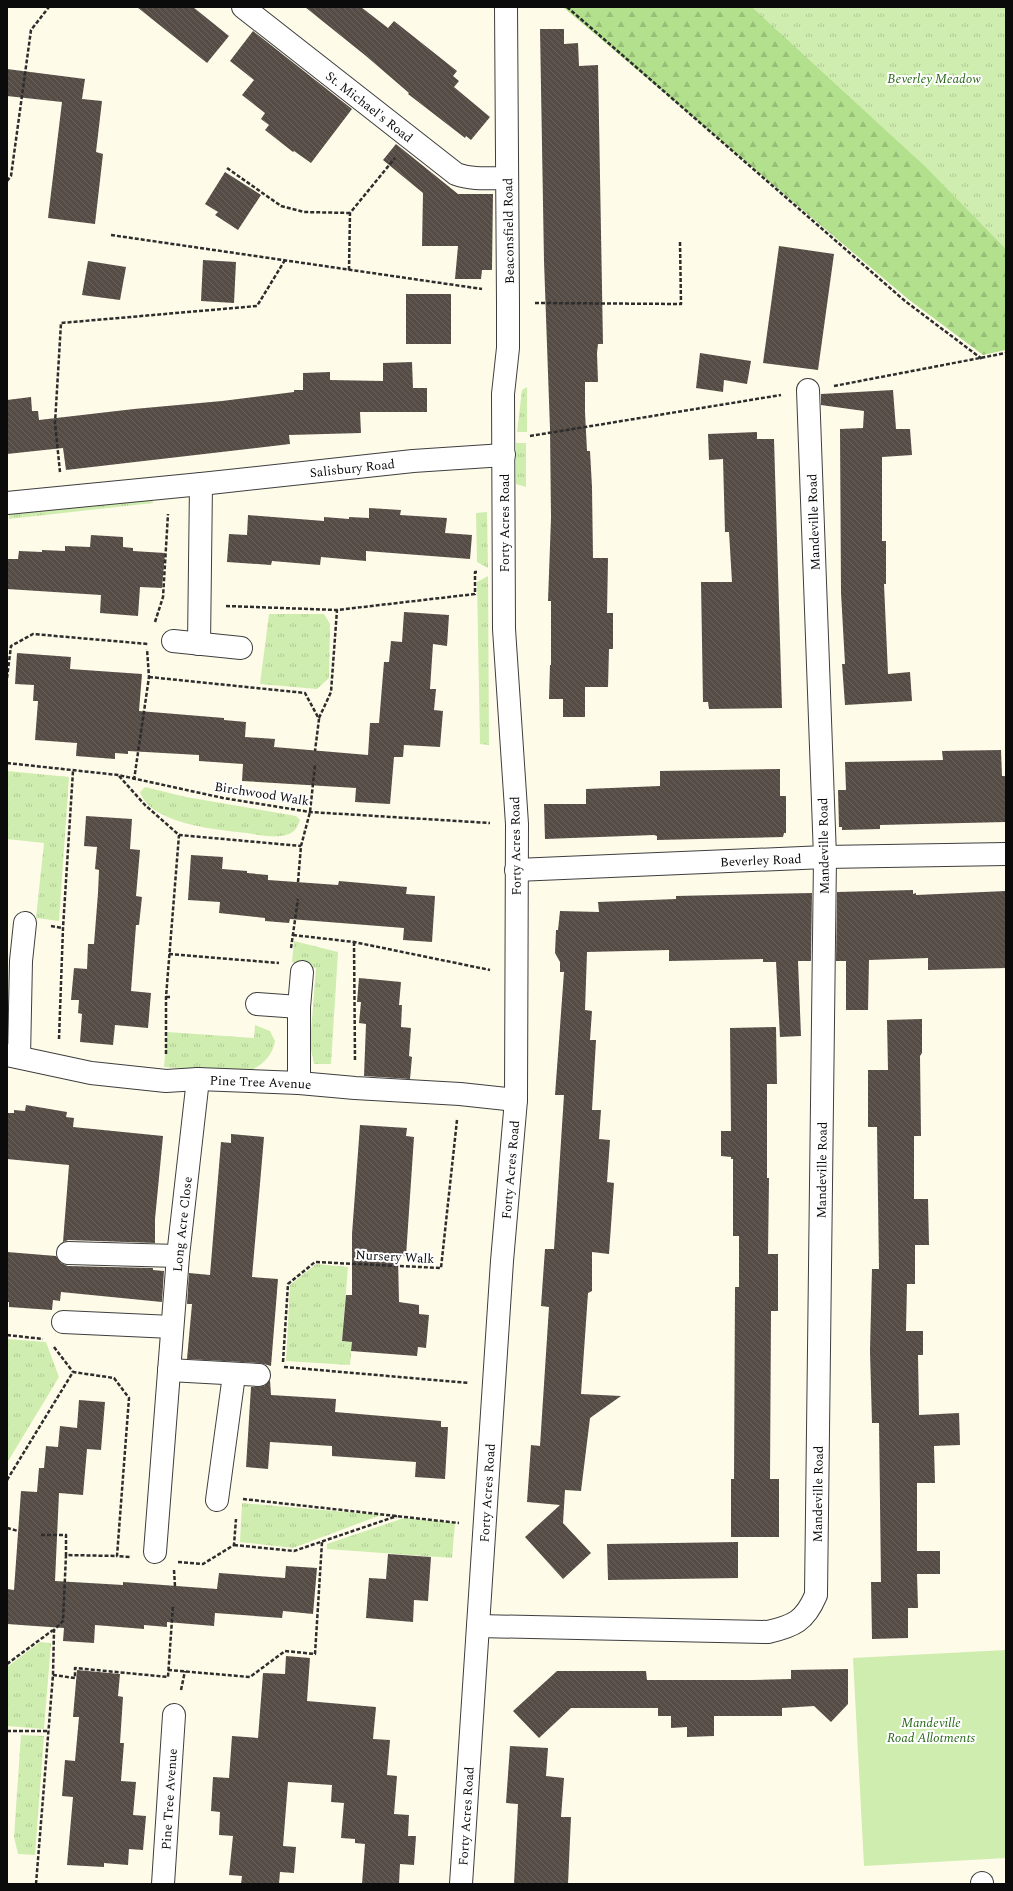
<svg xmlns="http://www.w3.org/2000/svg" width="1013" height="1891" font-family="Spectral,serif">
	<defs>
		<pattern id="grass-tufts" width="24" height="20" patternUnits="userSpaceOnUse"><rect width="24" height="20" fill="#cfedaf"/><path d="M3 7l-1-3M5 7V3M7 7l1-3M15 17l-1-3M17 17v-4M19 17l1-3" fill="none" stroke="#b0ca95"/></pattern>
		<pattern id="forest-firs" width="22" height="20" patternUnits="userSpaceOnUse"><rect width="22" height="20" fill="#b2e08c"/><path d="M5 1l3.5 6h-7zM16 11l3.5 6h-7z" fill="#98bf77"/></pattern>
		<pattern id="building-back-hatch" width="6" height="6" patternUnits="userSpaceOnUse"><rect width="6" height="6" fill="#554c46"/><path d="M-1 5l2 2M0 0l6 6M5-1l2 2" fill="none" stroke="#68615c"/></pattern>
	</defs>
	<rect width="100%" height="100%" fill="#fffbe9"/>
	<!-- grass -->
	<g fill="url(#grass-tufts)">
		<path d="M 752,7 L 1006,7 L 1006,249 L 926,167 Z"/>
		<path d="M 527,387 L 527,432 L 517,432 L 522,390 Z"/>
		<path d="M 516,443 L 526,443 L 526,487 L 516,484 Z"/>
		<path d="M 152,499 L 153,503 L 9,519 L 9,512 Z"/>
		<path d="M 487,512 L 488,568 L 477,562 L 476,513 Z"/>
		<path d="M 488,576 L 489,745 L 480,744 L 477,582 Z"/>
		<path d="M 269,614 L 324,614 L 330,624 L 329,678 L 317,689 L 260,684 Z"/>
		<path d="M 7,771 L 69,777 L 59,921 L 36,918 L 44,843 L 7,839 Z"/>
		<path d="M 145,787 L 186,797 L 296,816 L 300,820 C 298,826 295,832 289,834 C 276,839 260,835 247,833 C 219,830 150,824 140,792 Z"/>
		<path d="M 294,941 L 338,952 L 331,1064 L 314,1064 L 310,1044 L 316,968 L 292,962 Z"/>
		<path d="M 255,1025 L 270,1031 L 275,1041 C 272,1060 255,1072 236,1073 L 164,1067 L 167,1032 L 254,1038 Z"/>
		<path d="M 316,1264 L 348,1267 L 342,1341 L 352,1342 L 350,1365 L 286,1361 L 290,1285 Z"/>
		<path d="M 7,1339 L 46,1342 L 59,1377 L 7,1463 Z"/>
		<path d="M 242,1503 L 381,1515 L 293,1548 L 240,1542 Z"/>
		<path d="M 404,1518 L 455,1523 L 452,1558 L 327,1549 L 327,1544 Z"/>
		<path d="M 40,1642 L 51,1643 L 44,1729 L 7,1726 L 7,1667 Z"/>
		<path d="M 21,1735 L 44,1736 L 35,1855 L 18,1854 L 14,1837 Z"/>
	</g>
	<!-- forest -->
	<path fill="url(#forest-firs)" d="M 563,7 L 752,7 L 926,167 L 1006,249 L 1006,350 L 983,355 L 908,299 Z"/>
	<!-- garden -->
	<path fill="#cfedaf" d="M 1006,1650 L 1006,1858 L 864,1866 L 853,1658 Z"/>
	<!-- building -->
	<g fill="url(#building-back-hatch)">
		<path d="M 137,7 L 193,7 L 229,36 L 207,63 Z"/>
		<path d="M 305,7 L 361,7 L 388,28 L 394,21 L 457,71 L 453,76 L 459,81 L 454,87 L 490,117 L 471,140 L 466,136 L 465,138 L 408,94 L 409,93 L 366,56 Z"/>
		<path d="M 540,29 L 564,29 L 564,44 L 578,43 L 579,66 L 598,65 L 603,344 L 598,344 L 597,353 L 598,382 L 585,382 L 585,412 L 587,451 L 590,451 L 592,487 L 593,558 L 608,558 L 607,613 L 613,613 L 613,649 L 609,649 L 608,687 L 585,687 L 585,717 L 563,717 L 563,699 L 549,699 L 550,665 L 551,665 L 551,601 L 548,601 L 551,518 L 550,429 L 544,261 Z"/>
		<path d="M 253,31 L 352,109 L 311,163 L 294,151 L 293,152 L 265,130 L 269,125 L 261,119 L 265,113 L 242,95 L 254,80 L 230,61 Z"/>
		<path d="M 7,69 L 85,79 L 82,99 L 102,101 L 96,152 L 103,154 L 95,224 L 48,218 L 62,102 L 7,96 Z"/>
		<path d="M 396,144 L 458,194 L 493,194 L 492,270 L 482,270 L 481,279 L 455,279 L 458,246 L 422,246 L 423,193 L 383,160 Z"/>
		<path d="M 225,172 L 261,195 L 238,230 L 215,215 L 218,212 L 205,204 Z"/>
		<path d="M 779,246 L 834,254 L 818,370 L 763,363 Z"/>
		<path d="M 203,260 L 236,262 L 234,303 L 201,301 Z"/>
		<path d="M 88,261 L 126,267 L 120,300 L 82,295 Z"/>
		<rect x="406" y="294" width="45" height="50"/>
		<path d="M 700,353 L 751,361 L 747,384 L 724,380 L 723,392 L 696,388 Z"/>
		<path d="M 412,362 L 413,388 L 427,388 L 427,412 L 360,412 L 361,433 L 289,435 L 290,444 L 66,470 L 63,448 L 7,454 L 7,400 L 31,397 L 32,411 L 38,411 L 39,420 L 134,409 L 222,401 L 294,392 L 294,390 L 303,390 L 303,373 L 330,372 L 330,380 L 383,381 L 383,363 Z"/>
		<path d="M 893,390 L 896,429 L 910,429 L 912,455 L 882,457 L 882,541 L 886,541 L 886,584 L 884,584 L 888,674 L 910,672 L 912,701 L 845,705 L 842,664 L 845,664 L 841,593 L 840,429 L 863,428 L 864,411 L 821,405 L 821,394 Z"/>
		<path d="M 757,432 L 757,439 L 774,439 L 782,708 L 709,709 L 708,702 L 703,702 L 701,582 L 732,582 L 729,532 L 725,532 L 723,459 L 709,460 L 708,434 Z"/>
		<path d="M 369,508 L 401,510 L 400,515 L 447,518 L 445,533 L 472,535 L 470,559 L 366,551 L 366,561 L 321,557 L 320,565 L 272,561 L 271,565 L 227,562 L 229,534 L 247,535 L 248,515 L 324,521 L 324,517 L 349,519 L 349,517 L 369,518 Z"/>
		<path d="M 91,535 L 123,537 L 123,547 L 133,548 L 133,551 L 165,553 L 162,588 L 140,587 L 138,616 L 100,613 L 101,595 L 7,589 L 7,559 L 18,559 L 19,551 L 42,552 L 42,550 L 65,551 L 65,546 L 90,547 Z"/>
		<path d="M 404,612 L 449,615 L 447,646 L 433,644 L 430,689 L 436,689 L 434,710 L 443,711 L 440,747 L 404,745 L 403,757 L 394,757 L 390,804 L 355,802 L 356,788 L 242,781 L 243,764 L 199,761 L 199,755 L 128,751 L 128,754 L 115,753 L 115,759 L 76,756 L 77,743 L 35,740 L 38,701 L 33,701 L 34,685 L 15,684 L 17,653 L 71,657 L 70,669 L 142,674 L 139,711 L 224,718 L 224,720 L 246,722 L 245,737 L 275,739 L 274,747 L 368,755 L 370,723 L 379,723 L 384,662 L 389,662 L 391,641 L 402,642 Z"/>
		<path d="M 1001,750 L 1002,776 L 1006,776 L 1006,822 L 880,825 L 880,829 L 842,830 L 842,827 L 839,827 L 838,790 L 846,790 L 845,762 L 943,760 L 942,751 Z"/>
		<path d="M 780,769 L 780,796 L 786,796 L 786,833 L 784,833 L 783,837 L 657,840 L 657,836 L 654,835 L 545,839 L 544,804 L 586,804 L 586,789 L 660,786 L 660,771 Z"/>
		<path d="M 86,816 L 132,819 L 130,849 L 140,850 L 136,896 L 142,897 L 139,925 L 136,925 L 131,991 L 151,993 L 148,1028 L 115,1025 L 113,1045 L 80,1042 L 82,1014 L 78,1013 L 79,1000 L 71,1000 L 74,968 L 87,969 L 88,944 L 94,944 L 98,893 L 99,870 L 95,869 L 97,847 L 84,846 Z"/>
		<path d="M 191,855 L 223,857 L 222,869 L 247,871 L 247,873 L 268,875 L 268,880 L 338,885 L 339,881 L 407,887 L 406,894 L 435,896 L 432,942 L 403,940 L 404,928 L 290,919 L 289,923 L 265,921 L 265,918 L 219,913 L 220,902 L 188,900 Z"/>
		<path d="M 913,890 L 913,894 L 916,893 L 916,895 L 1006,891 L 1006,968 L 928,970 L 928,958 L 869,960 L 868,1010 L 846,1010 L 846,961 L 836,961 L 837,892 Z"/>
		<path d="M 812,893 L 811,961 L 798,961 L 801,1036 L 780,1037 L 776,962 L 763,962 L 763,959 L 669,961 L 669,950 L 587,952 L 585,1010 L 592,1011 L 590,1040 L 596,1040 L 592,1110 L 601,1110 L 599,1139 L 610,1140 L 607,1182 L 614,1183 L 609,1254 L 592,1252 L 592,1291 L 588,1293 L 581,1394 L 621,1396 L 590,1418 L 581,1491 L 565,1490 L 563,1523 L 591,1553 L 563,1579 L 525,1537 L 560,1505 L 527,1502 L 531,1445 L 540,1446 L 549,1307 L 541,1306 L 545,1249 L 554,1249 L 564,1095 L 555,1095 L 564,972 L 560,972 L 560,962 L 555,953 L 556,930 L 558,930 L 560,911 L 599,912 L 598,902 L 676,899 L 676,896 Z"/>
		<path d="M 359,978 L 401,982 L 399,1005 L 402,1005 L 401,1027 L 411,1028 L 409,1056 L 412,1057 L 410,1079 L 364,1076 L 366,1024 L 359,1023 L 361,1002 L 357,1002 Z"/>
		<path d="M 922,1019 L 922,1053 L 920,1056 L 921,1136 L 914,1136 L 914,1199 L 928,1199 L 929,1245 L 915,1245 L 915,1284 L 907,1284 L 906,1331 L 923,1331 L 923,1355 L 918,1355 L 919,1415 L 959,1413 L 960,1445 L 934,1446 L 935,1483 L 917,1483 L 917,1551 L 940,1551 L 940,1574 L 917,1574 L 918,1608 L 908,1608 L 908,1638 L 872,1639 L 871,1582 L 881,1582 L 879,1423 L 872,1423 L 870,1351 L 872,1269 L 879,1269 L 877,1127 L 868,1127 L 868,1070 L 888,1070 L 887,1020 Z"/>
		<path d="M 776,1027 L 777,1084 L 767,1084 L 767,1178 L 769,1178 L 768,1254 L 778,1254 L 778,1311 L 771,1311 L 770,1479 L 779,1479 L 779,1537 L 731,1537 L 731,1479 L 734,1479 L 735,1287 L 739,1287 L 739,1236 L 733,1236 L 733,1159 L 731,1159 L 731,1157 L 721,1156 L 721,1131 L 731,1131 L 730,1028 Z"/>
		<path d="M 26,1105 L 67,1112 L 66,1117 L 74,1118 L 73,1127 L 163,1136 L 155,1219 L 155,1243 L 68,1240 L 63,1242 L 69,1165 L 7,1159 L 7,1113 L 14,1113 L 14,1110 L 25,1111 Z"/>
		<path d="M 360,1125 L 407,1128 L 406,1136 L 414,1137 L 406,1256 L 398,1257 L 399,1302 L 419,1305 L 419,1314 L 429,1315 L 426,1348 L 418,1347 L 417,1356 L 351,1351 L 352,1342 L 342,1341 L 346,1295 L 352,1295 L 352,1234 Z"/>
		<path d="M 231,1134 L 264,1137 L 252,1277 L 278,1279 L 271,1366 L 260,1363 L 187,1359 L 192,1304 L 187,1304 L 189,1273 L 210,1275 L 221,1142 L 231,1143 Z"/>
		<path d="M 7,1252 L 56,1256 L 61,1263 L 68,1266 L 153,1268 L 153,1270 L 164,1271 L 162,1302 L 61,1292 L 60,1301 L 53,1300 L 52,1310 L 9,1307 L 9,1302 L 7,1302 Z"/>
		<path d="M 270,1380 L 271,1395 L 336,1399 L 335,1412 L 441,1421 L 441,1427 L 448,1427 L 445,1479 L 415,1477 L 416,1462 L 332,1456 L 332,1446 L 270,1442 L 268,1469 L 246,1467 L 251,1387 L 264,1386 Z"/>
		<path d="M 79,1400 L 105,1402 L 101,1450 L 87,1449 L 83,1495 L 59,1493 L 55,1581 L 123,1585 L 123,1582 L 217,1589 L 219,1573 L 285,1578 L 286,1566 L 317,1568 L 313,1614 L 283,1611 L 282,1618 L 215,1613 L 214,1626 L 167,1622 L 167,1627 L 144,1625 L 144,1629 L 95,1625 L 94,1643 L 63,1641 L 64,1628 L 7,1624 L 7,1589 L 14,1590 L 21,1491 L 37,1492 L 39,1468 L 44,1468 L 46,1446 L 58,1447 L 60,1426 L 77,1428 Z"/>
		<path d="M 738,1542 L 738,1578 L 608,1580 L 607,1544 Z"/>
		<path d="M 388,1554 L 431,1557 L 428,1601 L 414,1600 L 413,1622 L 366,1618 L 369,1578 L 386,1579 Z"/>
		<path d="M 286,1656 L 310,1658 L 307,1701 L 376,1707 L 373,1739 L 390,1740 L 387,1775 L 397,1776 L 394,1814 L 409,1815 L 408,1836 L 416,1836 L 414,1865 L 400,1864 L 399,1884 L 362,1884 L 365,1844 L 355,1843 L 355,1839 L 341,1838 L 344,1803 L 331,1802 L 332,1785 L 288,1782 L 283,1846 L 296,1847 L 294,1873 L 280,1872 L 279,1884 L 241,1884 L 242,1876 L 229,1875 L 233,1836 L 219,1835 L 220,1812 L 211,1811 L 213,1777 L 229,1778 L 232,1736 L 258,1738 L 263,1673 L 285,1674 Z"/>
		<path d="M 848,1669 L 848,1704 L 831,1722 L 814,1706 L 782,1708 L 782,1716 L 714,1716 L 714,1736 L 687,1737 L 687,1727 L 671,1728 L 671,1716 L 658,1716 L 658,1708 L 571,1708 L 539,1738 L 513,1711 L 557,1671 L 646,1671 L 647,1680 L 753,1680 L 791,1679 L 791,1670 Z"/>
		<path d="M 77,1670 L 120,1674 L 118,1696 L 123,1697 L 120,1743 L 124,1743 L 121,1781 L 136,1782 L 133,1815 L 146,1816 L 143,1850 L 129,1849 L 128,1865 L 104,1863 L 104,1867 L 67,1865 L 73,1797 L 62,1796 L 65,1760 L 75,1761 L 79,1717 L 73,1717 Z"/>
		<path d="M 510,1746 L 548,1748 L 546,1776 L 564,1778 L 561,1817 L 571,1817 L 568,1884 L 514,1884 L 518,1804 L 506,1803 Z"/>
	</g>
	<g fill="none" stroke-linecap="round" stroke-linejoin="round">
		<!-- minor casing -->
		<g stroke="#3e3e3e" stroke-width="24">
			<g id="minor">
				<path id="s1" d="M 243,7 L 456,174 C 472,180 489,178 507,178"/>
				<path id="s2" d="M 7,503 L 201,484 L 413,461 L 504,455"/>
				<path d="M 173,641 L 241,648"/>
				<path d="M 199,644 L 201,484"/>
				<path id="s3" d="M 516,870 L 825,857 L 1006,854"/>
				<path d="M 257,1004 L 299,1007"/>
				<path id="s4" d="M 7,1055 L 91,1073 L 166,1081 L 198,1079 L 299,1083 L 355,1088 L 460,1094 L 516,1100"/>
				<path d="M 19,1057 L 21,961 L 25,923"/>
				<path d="M 299,1083 L 299,1007 L 302,972"/>
				<path d="M 68,1253 L 178,1256"/>
				<path d="M 63,1322 L 172,1327"/>
				<path d="M 169,1370 L 259,1375"/>
				<path d="M 217,1500 L 234,1375"/>
				<path id="s5" d="M 155,1552 L 178,1256 L 198,1079"/>
				<path id="s6" d="M 478,1626 L 768,1632 C 794,1626 805,1621 816,1595 L 825,857 L 808,390"/>
				<path d="M 982,1883 L 982,1884"/>
				<path id="s7" d="M 163,1884 L 174,1715"/>
				<path id="s8" d="M 461,1884 L 502,1261 L 516,1100 L 517,824 L 504,629 L 503,394 L 508,348 L 508,303 L 506,7"/>
			</g>
		</g>
		<!-- path -->
		<g stroke="#2d2d2d" stroke-width="2.5" stroke-dasharray="4 2" stroke-linecap="butt">
			<path d="M 567,7 L 905,301 L 982,359"/>
			<path d="M 227,168 L 281,206 L 304,212 L 350,213"/>
			<path d="M 7,181 L 11,176 L 31,30 L 49,7"/>
			<path d="M 111,235 L 482,289"/>
			<path d="M 349,270 L 350,213 L 395,158"/>
			<path d="M 535,303 L 681,304 L 680,242"/>
			<path d="M 834,386 L 1006,353"/>
			<path d="M 530,436 L 781,395"/>
			<path d="M 60,472 L 55,423 L 61,323 L 257,306 L 285,260"/>
			<path d="M 226,606 L 337,610 L 475,594 L 475,572 L 478,572"/>
			<path d="M 155,622 L 163,597 L 168,514"/>
			<path d="M 149,677 L 305,693 L 319,719 L 315,751"/>
			<path d="M 7,678 L 11,646 L 33,634 L 148,644"/>
			<path d="M 319,718 L 331,692 L 337,610"/>
			<path d="M 7,763 L 118,775 L 223,798 L 310,812 L 490,823"/>
			<path d="M 119,776 L 145,805 L 179,835 L 301,846"/>
			<path d="M 134,780 L 149,677 L 147,649"/>
			<path d="M 298,882 L 301,846 L 310,812 L 315,765"/>
			<path d="M 51,926 L 63,928"/>
			<path d="M 293,935 L 354,942 L 490,970"/>
			<path d="M 354,942 L 355,1061"/>
			<path d="M 291,948 L 298,899"/>
			<path d="M 169,954 L 279,963"/>
			<path d="M 166,997 L 170,997"/>
			<path d="M 59,1039 L 63,928 L 73,771"/>
			<path d="M 166,1054 L 166,997 L 179,835"/>
			<path d="M 7,1335 L 43,1339"/>
			<path d="M 54,1347 L 73,1372"/>
			<path d="M 283,1362 L 288,1284 L 315,1262 L 441,1268 L 457,1120"/>
			<path d="M 284,1367 L 469,1383"/>
			<path d="M 7,1480 L 73,1372 L 114,1378 L 129,1398 L 117,1556 L 130,1557"/>
			<path d="M 243,1499 L 459,1523"/>
			<path d="M 7,1528 L 18,1531"/>
			<path d="M 41,1535 L 66,1535 L 66,1555"/>
			<path d="M 234,1545 L 294,1551 L 397,1516"/>
			<path d="M 178,1562 L 203,1564 L 234,1545 L 236,1519"/>
			<path d="M 174,1570 L 175,1586"/>
			<path d="M 7,1664 L 53,1630"/>
			<path d="M 168,1670 L 250,1677 L 285,1651 L 315,1654 L 322,1542"/>
			<path d="M 53,1675 L 75,1678 L 75,1668 L 168,1677 L 173,1605"/>
			<path d="M 181,1690 L 185,1671"/>
			<path d="M 7,1731 L 48,1731"/>
			<path d="M 36,1884 L 53,1675 L 54,1630 L 63,1621 L 66,1555 L 117,1556"/>
		</g>
		<!-- minor -->
		<use href="#minor" stroke="#fff" stroke-width="22"/>
	</g>
	<g text-anchor="middle" stroke-width="4" stroke-linejoin="round" paint-order="stroke">
		<!-- park labels -->
		<g font-size="13" font-style="italic" fill="#276816" stroke="#fff">
			<text x="934" y="83">Beverley Meadow</text>
			<text x="931" y="1727">Mandeville<tspan x="931" dy="15">Road Allotments</tspan></text>
		</g>
		<!-- street labels -->
		<g font-size="13" fill="#0b0b0b" stroke="#fff">
			<text dy="5" stroke="none"><textPath href="#s1" startOffset="161">St. Michael's Road</textPath></text>
			<text transform="translate(508 231) rotate(-91)" y="5">Beaconsfield Road</text>
			<text dy="5" stroke="none"><textPath href="#s2" startOffset="347">Salisbury Road</textPath></text>
			<text transform="translate(813 522) rotate(-92)" y="5">Mandeville Road</text>
			<text transform="translate(504 523) rotate(-90)" y="5">Forty Acres Road</text>
			<text transform="translate(262 793) rotate(9)" y="5">Birchwood Walk</text>
			<text transform="translate(515 846) rotate(-91)" y="5">Forty Acres Road</text>
			<text transform="translate(823 846) rotate(-91)" y="5">Mandeville Road</text>
			<text dy="5" stroke="none"><textPath href="#s3" startOffset="245">Beverley Road</textPath></text>
			<text dy="5" stroke="none"><textPath href="#s4" startOffset="256">Pine Tree Avenue</textPath></text>
			<text dy="5" stroke="none"><textPath href="#s8" startOffset="716">Forty Acres Road</textPath></text>
			<text dy="5" stroke="none"><textPath href="#s6" startOffset="779">Mandeville Road</textPath></text>
			<text dy="5" stroke="none"><textPath href="#s5" startOffset="329">Long Acre Close</textPath></text>
			<text transform="translate(395 1256) rotate(3)" y="5">Nursery Walk</text>
			<text dy="5" stroke="none"><textPath href="#s8" startOffset="392">Forty Acres Road</textPath></text>
			<text dy="5" stroke="none"><textPath href="#s6" startOffset="455">Mandeville Road</textPath></text>
			<text dy="5" stroke="none"><textPath href="#s7" startOffset="85">Pine Tree Avenue</textPath></text>
			<text dy="5" stroke="none"><textPath href="#s8" startOffset="68">Forty Acres Road</textPath></text>
		</g>
	</g>
	<!-- border -->
	<rect width="1013" height="1891" fill="none" stroke="#0b0b0b" stroke-width="16"/>
</svg>
